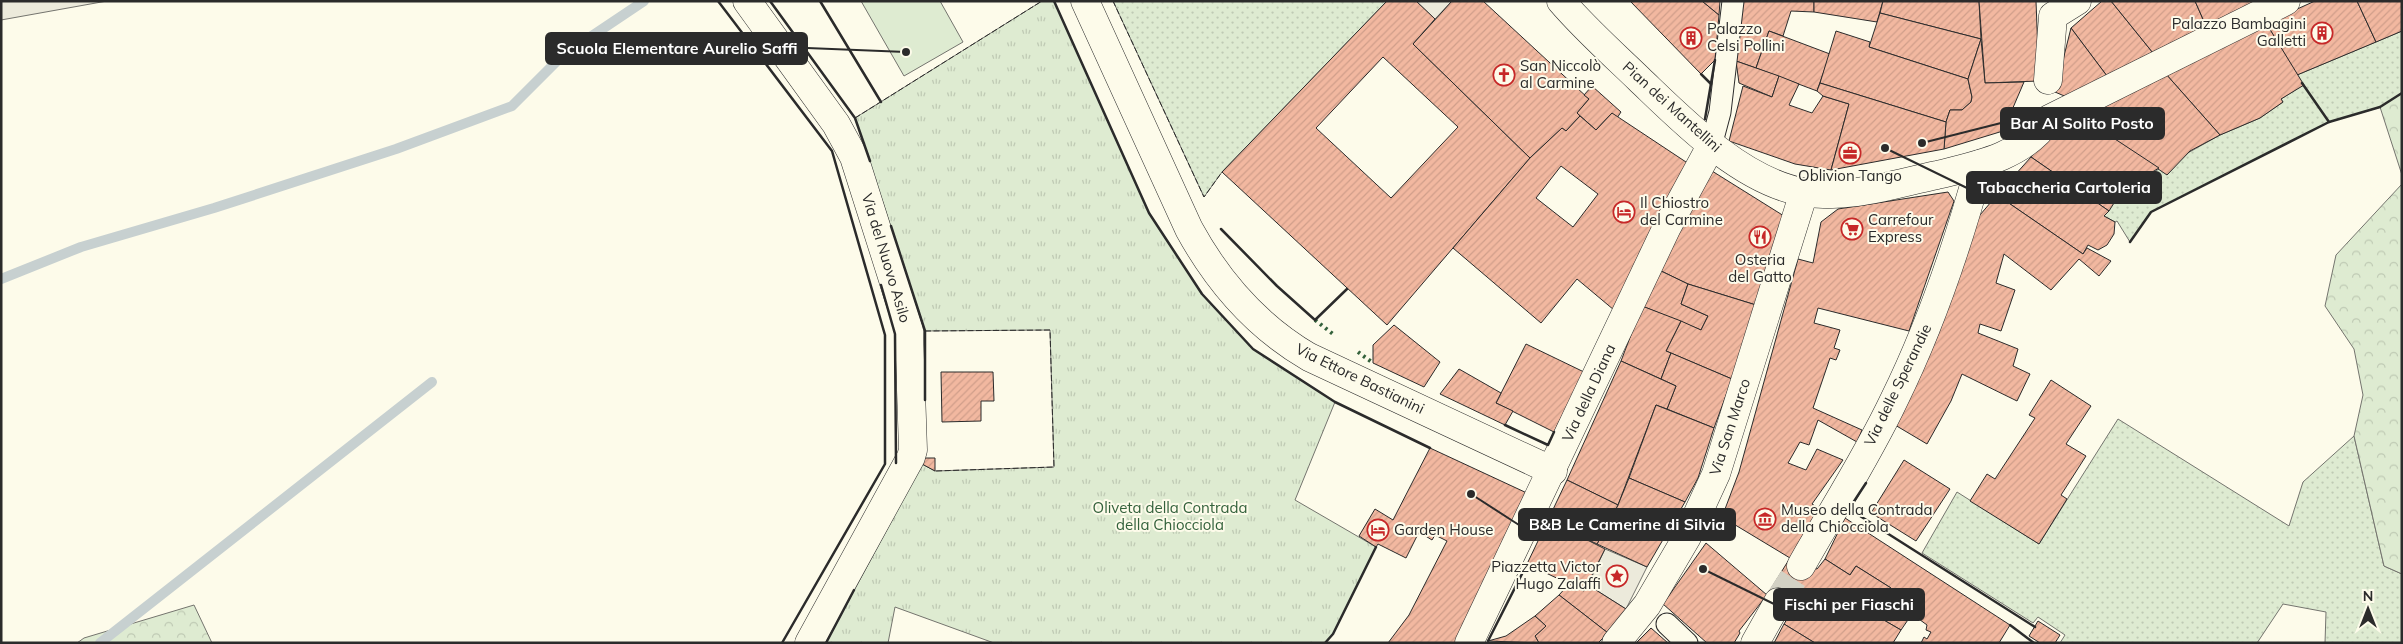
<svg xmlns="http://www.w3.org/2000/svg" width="2403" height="644" font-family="Mulish,sans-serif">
	<defs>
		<pattern id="grass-dots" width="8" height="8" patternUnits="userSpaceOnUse" patternTransform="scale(1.25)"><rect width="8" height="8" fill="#deebd1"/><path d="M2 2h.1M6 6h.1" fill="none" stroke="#bfcab4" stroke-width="1.8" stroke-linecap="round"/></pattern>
		<pattern id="forest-crowns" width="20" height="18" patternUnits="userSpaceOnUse" patternTransform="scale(1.25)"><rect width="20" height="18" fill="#deebd1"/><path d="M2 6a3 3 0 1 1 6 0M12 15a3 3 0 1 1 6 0" fill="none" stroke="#bfcab4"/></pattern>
		<pattern id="park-tufts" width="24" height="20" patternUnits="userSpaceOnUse" patternTransform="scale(1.25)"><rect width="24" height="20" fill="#deebd1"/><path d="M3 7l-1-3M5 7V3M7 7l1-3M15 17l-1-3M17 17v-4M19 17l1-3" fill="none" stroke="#bfcab4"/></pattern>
		<pattern id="building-hatch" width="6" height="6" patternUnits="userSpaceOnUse" patternTransform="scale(1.25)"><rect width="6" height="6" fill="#f2b8a0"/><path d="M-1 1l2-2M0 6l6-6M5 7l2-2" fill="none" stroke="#d09e8a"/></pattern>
	</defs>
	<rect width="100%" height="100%" fill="#fdfbea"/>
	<!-- grass -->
	<g fill="url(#grass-dots)" stroke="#74746e">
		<path d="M 1113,1 L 1387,1 L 1222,172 L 1204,197 Z"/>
		<path d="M 2402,31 L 2402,94 L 2381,107 L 2329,122 L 2151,212 L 2130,242 L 2117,221 L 2115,222 L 2104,216 L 2129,179 L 2134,183 L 2220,135 L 2260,118 L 2283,102 L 2281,99 L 2303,85 L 2297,75 Z"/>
		<path d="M 2118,419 L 2289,526 L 2303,482 L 2354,436 L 2384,566 L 2402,574 L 2402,643 L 2325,643 L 2326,612 L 2283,604 L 2257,643 L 2060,643 L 2065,635 L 2038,617 L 2033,623 L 1922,553 L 1957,492 L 2039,544 Z"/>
	</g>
	<!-- forest -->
	<g fill="url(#forest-crowns)" stroke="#74746e">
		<path d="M 2402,93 L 2402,175 L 2380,107 Z"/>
		<path d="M 2402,184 L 2402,574 L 2384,566 L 2354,436 L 2363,395 L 2354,349 L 2325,306 L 2336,255 Z"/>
		<path d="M 194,605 L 212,643 L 77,643 L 84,638 Z"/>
	</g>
	<!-- park -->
	<path fill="url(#park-tufts)" stroke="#74746e" d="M 1042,1 L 1054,1 L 1149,213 L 1202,294 L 1253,349 L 1335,402 L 1295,500 L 1376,547 L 1333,634 L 1325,643 L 994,643 L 895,607 L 888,643 L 826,643 L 922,464 L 935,471 L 1054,467 L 1050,330 L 925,331 L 855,118 Z"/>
	<!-- pitch -->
	<path fill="#deebd1" stroke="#74746e" d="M 861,1 L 940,1 L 963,42 L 904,76 Z"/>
	<!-- parking -->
	<g fill="#eceadb" stroke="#74746e">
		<path d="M 1,1 L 107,1 L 1,20 Z"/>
		<path d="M 1416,1 L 1452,1 L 1435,19 Z"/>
		<path d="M 1605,549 L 1647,567 L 1626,609 L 1588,585 Z"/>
	</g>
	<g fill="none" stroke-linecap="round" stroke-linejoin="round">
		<!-- stream -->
		<g stroke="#c7d0d0" stroke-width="10">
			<path d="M 1,279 L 81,247 L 214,208 L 396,149 L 512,106 L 562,56 L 644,1"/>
			<path d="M 100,643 L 432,382"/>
		</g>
	</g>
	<!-- building -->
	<g fill="url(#building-hatch)" stroke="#2b2b2b" fill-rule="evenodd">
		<path d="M 1387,1 L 1416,1 L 1435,19 L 1413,44 L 1530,158 L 1387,325 L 1222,172 ZM 1383,57 L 1458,127 L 1391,198 L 1316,128 Z"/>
		<path d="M 1452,1 L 1483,1 L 1589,99 L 1577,113 L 1580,116 L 1566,131 L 1562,128 L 1530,158 L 1413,44 Z"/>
		<path d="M 1630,1 L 1702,1 L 1719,15 L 1715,60 L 1701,74 Z"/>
		<path d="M 1702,1 L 1720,1 L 1719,15 Z"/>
		<path d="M 1740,1 L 1814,1 L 1814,12 L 1791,11 L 1783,36 L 1769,31 L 1756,68 L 1736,61 Z"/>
		<path d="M 1814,1 L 1883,1 L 1877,22 L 1814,12 Z"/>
		<path d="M 1883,1 L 1979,1 L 1981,39 L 1880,13 Z"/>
		<path d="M 1979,1 L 2036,1 L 2039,81 L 1985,83 Z"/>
		<path d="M 2102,1 L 2111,1 L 2153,53 L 2107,76 L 2071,28 Z"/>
		<path d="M 2111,1 L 2195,1 L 2206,26 L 2153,53 Z"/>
		<path d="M 2195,1 L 2257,1 L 2206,26 Z"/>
		<path d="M 2315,1 L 2357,1 L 2376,42 L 2297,75 L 2266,23 Z"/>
		<path d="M 2357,1 L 2402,1 L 2402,31 L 2376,42 Z"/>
		<path d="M 1880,13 L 1981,39 L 1968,79 L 1869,47 Z"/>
		<path d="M 2266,23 L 2304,85 L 2281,99 L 2283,102 L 2260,118 L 2220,135 L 2165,73 Z"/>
		<path d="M 2071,28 L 2107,76 L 2069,98 L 2055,92 Z"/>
		<path d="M 1769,31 L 1830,54 L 1817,91 L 1756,68 Z"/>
		<path d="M 1836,31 L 1870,42 L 1869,47 L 1968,79 L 1972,97 L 1971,102 L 1962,110 L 1950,110 L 1946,122 L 1820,83 Z"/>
		<path d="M 1981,39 L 1985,83 L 2024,82 L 2003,131 L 1944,149 L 1946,122 L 1950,110 L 1962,110 L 1971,102 L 1972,97 L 1968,79 Z"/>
		<path d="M 1736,61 L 1779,76 L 1772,97 L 1739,83 Z"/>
		<path d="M 2165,73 L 2220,135 L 2190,151 L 2167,175 L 2077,114 Z"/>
		<path d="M 1779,76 L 1799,84 L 1789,105 L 1812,113 L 1823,96 L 1849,104 L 1831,170 L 1795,164 L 1729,141 L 1743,86 L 1772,97 Z"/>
		<path d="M 1820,83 L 1946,122 L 1944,149 L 1831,170 L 1849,104 L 1823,96 L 1817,91 Z"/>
		<path d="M 1592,86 L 1621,112 L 1617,118 L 1612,113 L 1596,130 L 1577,113 L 1589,99 L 1584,95 Z"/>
		<path d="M 1612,113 L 1689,164 L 1614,310 L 1577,279 L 1541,323 L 1453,248 L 1530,158 L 1562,128 L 1566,131 L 1580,116 L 1596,130 ZM 1561,166 L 1598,194 L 1573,227 L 1536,198 Z"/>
		<path d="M 2077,114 L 2159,168 L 2134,183 L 2129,179 L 2109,211 L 2031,157 L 2052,129 Z"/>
		<path d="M 2031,157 L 2109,211 L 2104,216 L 2115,222 L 2114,234 L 2107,245 L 2098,250 L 2088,245 L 2083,254 L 1997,195 Z"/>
		<path d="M 1712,171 L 1784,216 L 1756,305 L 1688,284 L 1659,270 Z"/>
		<path d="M 1948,192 L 1954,201 L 1909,331 L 1818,308 L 1814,323 L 1840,330 L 1834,348 L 1840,350 L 1836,360 L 1830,358 L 1813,408 L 1862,430 L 1857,442 L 1818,420 L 1809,445 L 1800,442 L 1788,463 L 1806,470 L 1817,449 L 1843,460 L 1812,504 L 1820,509 L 1790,558 L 1722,517 L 1739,472 L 1798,259 L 1813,263 L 1821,222 L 1838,209 Z"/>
		<path d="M 1997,195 L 2083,254 L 2087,248 L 2111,261 L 2099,276 L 2079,259 L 2051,290 L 2004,254 L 1996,283 L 2015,290 L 2001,331 L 1980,324 L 1978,333 L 2018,349 L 2013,366 L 2030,374 L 2017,401 L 1962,374 L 1951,401 L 1927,444 L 1895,425 L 1945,316 L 1974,222 Z"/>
		<path d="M 1659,270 L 1688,284 L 1681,304 L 1708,316 L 1701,330 L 1642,306 Z"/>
		<path d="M 1688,284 L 1756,305 L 1732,379 L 1666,351 L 1681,321 L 1701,330 L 1708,316 L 1681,304 Z"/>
		<path d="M 1642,306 L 1681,321 L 1666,351 L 1671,353 L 1661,379 L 1621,361 Z"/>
		<path d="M 1394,325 L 1440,362 L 1424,387 L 1373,363 L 1373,345 Z"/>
		<path d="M 1526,344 L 1584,372 L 1554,432 L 1496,403 Z"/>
		<path d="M 1671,353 L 1732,379 L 1714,428 L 1667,409 L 1676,386 L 1661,379 Z"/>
		<path d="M 1621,361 L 1676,386 L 1667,409 L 1656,405 L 1618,505 L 1567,480 Z"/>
		<path d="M 1459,369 L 1501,393 L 1496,403 L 1513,411 L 1505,425 L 1440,394 Z"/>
		<path d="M 941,372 L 993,372 L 994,401 L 981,401 L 981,421 L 942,422 Z"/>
		<path d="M 2051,380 L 2091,406 L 2066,444 L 2086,456 L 2061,495 L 2067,499 L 2039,544 L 1970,501 L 1987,474 L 1995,479 L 2035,418 L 2029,415 Z"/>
		<path d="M 1656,405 L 1714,428 L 1698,478 L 1685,502 L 1629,478 Z"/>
		<path d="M 1430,448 L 1529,494 L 1456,643 L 1388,643 L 1409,615 L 1447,541 L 1435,535 L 1432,540 L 1419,532 L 1406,558 L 1378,544 L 1376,547 L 1359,536 L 1375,509 L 1393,520 Z"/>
		<path d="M 925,458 L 935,458 L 935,471 L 922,464 Z"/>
		<path d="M 1904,460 L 1950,489 L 1916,541 L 1871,513 Z"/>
		<path d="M 1629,478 L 1685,502 L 1647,567 L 1597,544 L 1618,505 Z"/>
		<path d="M 1567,480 L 1618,505 L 1597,544 L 1548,520 Z"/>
		<path d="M 1845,518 L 2010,625 L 1999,643 L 1921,643 L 1924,637 L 1927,639 L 1931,632 L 1926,630 L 1927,625 L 1912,614 L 1901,630 L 1875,615 L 1891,588 L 1856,566 L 1850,575 L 1825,559 Z"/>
		<path d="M 1548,520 L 1605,549 L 1584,591 L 1527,564 Z"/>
		<path d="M 1706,543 L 1767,595 L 1739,631 L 1740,633 L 1734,643 L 1707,643 L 1663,604 Z"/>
		<path d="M 1790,558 L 1817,569 L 1825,559 L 1850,575 L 1856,566 L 1891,588 L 1875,615 L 1901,630 L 1893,643 L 1815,643 L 1784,624 L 1790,614 L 1767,595 Z"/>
		<path d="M 1569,584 L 1584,591 L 1588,585 L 1626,609 L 1608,633 L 1559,595 Z"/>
		<path d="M 1559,595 L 1608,633 L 1598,643 L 1539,643 L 1535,636 L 1546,626 L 1535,616 Z"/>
		<path d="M 1535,616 L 1546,626 L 1535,636 L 1539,643 L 1488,641 L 1506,636 Z"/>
		<path d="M 2038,621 L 2060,635 L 2055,643 L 2040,643 L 2029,636 Z"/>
		<path d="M 1784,624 L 1815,643 L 1774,643 Z"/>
		<path d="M 1651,628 L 1668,643 L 1636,643 Z"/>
	</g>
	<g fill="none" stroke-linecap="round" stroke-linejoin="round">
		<!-- minor-tunnel -->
		<path stroke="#d3d1c4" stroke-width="28" stroke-dasharray="28 14" stroke-linecap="butt" d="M 1778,602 L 1801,566"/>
		<!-- pedestrian casing -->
		<g stroke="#2b2b2b" stroke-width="23">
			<g id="pedestrian">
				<path d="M 1711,146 L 1720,112 L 1733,1"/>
				<path d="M 1667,624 L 1687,643"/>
			</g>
		</g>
		<!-- minor casing -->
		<g stroke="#2b2b2b" stroke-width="29">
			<g id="minor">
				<path d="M 747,1 L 836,124 L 854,157 L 909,330 L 913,450 L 911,457 L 809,643"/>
				<path d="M 1085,1 L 1189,229 C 1218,282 1256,326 1309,357 L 1553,471"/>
				<path d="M 1561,1 C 1585,29 1612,53 1639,79 C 1683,121 1740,180 1802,192 C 1847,200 1894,184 1937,175 C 1979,165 2024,156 2049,119 L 2286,1"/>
				<path d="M 2048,80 L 2053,16 L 2077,1"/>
				<path d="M 1801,566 C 1832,511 1867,457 1894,400 C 1931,325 1958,245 1980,164"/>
				<path d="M 1469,643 L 1667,227 L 1711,146"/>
				<path d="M 1616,643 L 1647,605 L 1687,537 L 1716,474 L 1804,192"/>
				<path d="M 1755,643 L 1778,602"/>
			</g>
		</g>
		<!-- pedestrian -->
		<use href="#pedestrian" stroke="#fdfbea" stroke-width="21"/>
		<!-- minor -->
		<use href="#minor" stroke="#fdfbea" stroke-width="28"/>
		<!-- hedge -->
		<g stroke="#34623c" stroke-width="4" stroke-dasharray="2.5 4" stroke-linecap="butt">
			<path d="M 1315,320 L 1333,334"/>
			<path d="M 1358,352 L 1373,363"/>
		</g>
		<!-- fence -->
		<g stroke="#2b2b2b" stroke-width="1" stroke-dasharray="6 2.5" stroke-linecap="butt">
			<path d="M 1113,1 L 1204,197 L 1222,172"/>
			<path d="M 855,118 L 1042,1"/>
			<path d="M 925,331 L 1050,330 L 1054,467 L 935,471"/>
		</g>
		<!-- wall -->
		<g stroke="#2b2b2b" stroke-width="2.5">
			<path d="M 718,1 L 832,151 L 885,335 L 885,464 L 782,643"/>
			<path d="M 770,1 L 855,118 L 870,161"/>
			<path d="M 820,1 L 881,102"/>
			<path d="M 1054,1 L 1149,213 L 1202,294 L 1253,349 L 1335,402 L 1430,448"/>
			<path d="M 1701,74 L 1711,84"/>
			<path d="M 2302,83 L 2329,122 L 2380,107 L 2402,93"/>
			<path d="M 1705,119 L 1715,60"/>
			<path d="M 891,226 L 925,331 L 925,400"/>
			<path d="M 1221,229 L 1277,286 L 1315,320 L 1347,289"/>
			<path d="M 2130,242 L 2151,212 L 2329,122"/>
			<path d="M 881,285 L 895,334 L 896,463"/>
			<path d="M 1505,425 L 1548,445 L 1554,432"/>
			<path d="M 1866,483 L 1849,509 L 2035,627"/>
			<path d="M 2010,625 L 2034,643"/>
			<path d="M 1488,641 L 1527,564"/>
			<path d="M 826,643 L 854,590"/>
			<path d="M 1325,643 L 1333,634 L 1376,547"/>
		</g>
	</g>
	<!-- icons -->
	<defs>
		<g id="building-ring" transform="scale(1.125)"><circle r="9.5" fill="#fdfbea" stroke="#c62828" stroke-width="1.5"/><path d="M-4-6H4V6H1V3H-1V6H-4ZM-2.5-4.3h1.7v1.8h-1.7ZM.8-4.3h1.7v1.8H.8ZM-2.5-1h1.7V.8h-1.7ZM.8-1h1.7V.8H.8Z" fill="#c62828"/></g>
		<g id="church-ring" transform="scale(1.125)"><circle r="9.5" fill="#fdfbea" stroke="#c62828" stroke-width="1.5"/><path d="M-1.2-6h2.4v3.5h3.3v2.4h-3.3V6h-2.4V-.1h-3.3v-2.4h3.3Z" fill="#c62828"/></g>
		<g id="office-ring" transform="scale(1.125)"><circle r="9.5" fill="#fdfbea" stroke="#c62828" stroke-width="1.5"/><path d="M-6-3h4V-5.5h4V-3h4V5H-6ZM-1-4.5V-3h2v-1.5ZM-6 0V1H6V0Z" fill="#c62828"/></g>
		<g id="hotel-ring" transform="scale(1.125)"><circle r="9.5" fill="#fdfbea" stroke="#c62828" stroke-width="1.5"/><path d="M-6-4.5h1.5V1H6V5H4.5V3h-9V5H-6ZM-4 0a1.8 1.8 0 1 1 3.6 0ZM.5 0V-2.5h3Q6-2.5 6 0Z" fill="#c62828"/></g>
		<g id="supermarket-ring" transform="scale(1.125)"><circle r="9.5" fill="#fdfbea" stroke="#c62828" stroke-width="1.5"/><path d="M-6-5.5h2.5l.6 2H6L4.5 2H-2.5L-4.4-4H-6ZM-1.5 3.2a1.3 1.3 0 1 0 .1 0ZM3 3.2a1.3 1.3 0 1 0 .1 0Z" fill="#c62828"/></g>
		<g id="restaurant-ring" transform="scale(1.125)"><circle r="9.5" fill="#fdfbea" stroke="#c62828" stroke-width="1.5"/><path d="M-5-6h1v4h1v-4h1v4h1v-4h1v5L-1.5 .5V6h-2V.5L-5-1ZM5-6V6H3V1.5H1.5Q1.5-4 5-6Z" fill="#c62828"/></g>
		<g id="museum-ring" transform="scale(1.125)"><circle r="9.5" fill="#fdfbea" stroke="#c62828" stroke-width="1.5"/><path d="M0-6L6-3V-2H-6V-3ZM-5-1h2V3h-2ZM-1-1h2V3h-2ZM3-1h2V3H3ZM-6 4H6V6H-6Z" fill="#c62828"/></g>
		<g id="sight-ring" transform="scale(1.125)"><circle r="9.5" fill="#fdfbea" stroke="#c62828" stroke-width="1.5"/><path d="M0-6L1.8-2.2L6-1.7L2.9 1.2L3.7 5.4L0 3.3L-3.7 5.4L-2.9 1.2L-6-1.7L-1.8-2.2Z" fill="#c62828"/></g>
	</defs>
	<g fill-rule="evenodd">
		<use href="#building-ring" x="2322" y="33"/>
		<use href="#building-ring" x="1691" y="38"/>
		<use href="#church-ring" x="1504" y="75"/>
		<use href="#office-ring" x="1850" y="153"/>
		<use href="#hotel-ring" x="1624" y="212"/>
		<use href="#supermarket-ring" x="1852" y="229"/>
		<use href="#restaurant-ring" x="1760" y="237"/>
		<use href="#museum-ring" x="1765" y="519"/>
		<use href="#hotel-ring" x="1378" y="530"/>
		<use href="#sight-ring" x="1617" y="576"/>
	</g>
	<g text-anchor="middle" stroke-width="4" stroke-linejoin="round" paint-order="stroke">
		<!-- poi labels -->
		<g font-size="15" fill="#2b2b2b" stroke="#fdfbea" text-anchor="start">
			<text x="2306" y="29" text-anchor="end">Palazzo Bambagini<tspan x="2306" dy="17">Galletti</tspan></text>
			<text x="1707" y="34">Palazzo<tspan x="1707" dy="17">Celsi Pollini</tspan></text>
			<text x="1520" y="71">San Niccolò<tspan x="1520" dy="17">al Carmine</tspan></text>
			<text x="1850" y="181" text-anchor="middle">Oblivion Tango</text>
			<text x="1640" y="208">Il Chiostro<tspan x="1640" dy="17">del Carmine</tspan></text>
			<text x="1868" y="225">Carrefour<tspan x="1868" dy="17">Express</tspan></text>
			<text x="1760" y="265" text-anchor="middle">Osteria<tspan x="1760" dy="17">del Gatto</tspan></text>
			<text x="1781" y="515">Museo della Contrada<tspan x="1781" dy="17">della Chiocciola</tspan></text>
			<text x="1394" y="535">Garden House</text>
			<text x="1601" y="572" text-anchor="end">Piazzetta Victor<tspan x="1601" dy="17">Hugo Zalaffi</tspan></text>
		</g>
		<!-- street labels -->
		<g font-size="15" fill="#2b2b2b" stroke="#fdfbea">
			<text transform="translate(1672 107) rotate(42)" y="5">Pian dei Mantellini</text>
			<text transform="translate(886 258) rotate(73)" y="5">Via del Nuovo Asilo</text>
			<text transform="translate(1360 379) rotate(26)" y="5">Via Ettore Bastianini</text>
			<text transform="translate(1898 385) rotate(-64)" y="5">Via delle Sperandie</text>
			<text transform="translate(1589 393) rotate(-65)" y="5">Via della Diana</text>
			<text transform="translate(1730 427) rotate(-72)" y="5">Via San Marco</text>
		</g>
		<!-- park labels -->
		<g font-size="15" fill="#34623c" stroke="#fdfbea">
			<text x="1170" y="513">Oliveta della Contrada<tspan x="1170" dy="17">della Chiocciola</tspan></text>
		</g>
	</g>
	<!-- callouts -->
	<path fill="none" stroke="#2b2b2b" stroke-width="2" d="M906 52L807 48M1922 143L2001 123M1885 148L1967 188M1471 494L1519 525M1703 569L1774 604"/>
	<g fill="#2b2b2b" stroke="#fdfbea" stroke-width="2">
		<circle cx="906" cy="52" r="5"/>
		<circle cx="1922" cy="143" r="5"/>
		<circle cx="1885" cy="148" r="5"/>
		<circle cx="1471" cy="494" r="5"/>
		<circle cx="1703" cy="569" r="5"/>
	</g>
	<g fill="#2b2b2b" stroke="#2b2b2b" stroke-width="2">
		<rect x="546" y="33" width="261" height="31" rx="5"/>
		<rect x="2001" y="108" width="163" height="31" rx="5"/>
		<rect x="1967" y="172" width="194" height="31" rx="5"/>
		<rect x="1519" y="509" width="216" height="31" rx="5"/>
		<rect x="1774" y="589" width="150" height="31" rx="5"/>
	</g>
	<g font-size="16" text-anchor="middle" font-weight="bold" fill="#fff">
		<text x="677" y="54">Scuola Elementare Aurelio Saffi</text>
		<text x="2082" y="129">Bar Al Solito Posto</text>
		<text x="2064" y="193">Tabaccheria Cartoleria</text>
		<text x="1627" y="530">B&amp;B Le Camerine di Silvia</text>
		<text x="1849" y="610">Fischi per Fiaschi</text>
	</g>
	<!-- border -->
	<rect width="2403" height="644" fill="none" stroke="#2b2b2b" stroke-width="5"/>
	<!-- north arrow -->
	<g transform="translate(2368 609)" stroke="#fdfbea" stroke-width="4" paint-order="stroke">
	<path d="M0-4L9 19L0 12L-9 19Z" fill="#2b2b2b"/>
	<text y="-8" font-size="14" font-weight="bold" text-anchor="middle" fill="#2b2b2b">N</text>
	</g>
</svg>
